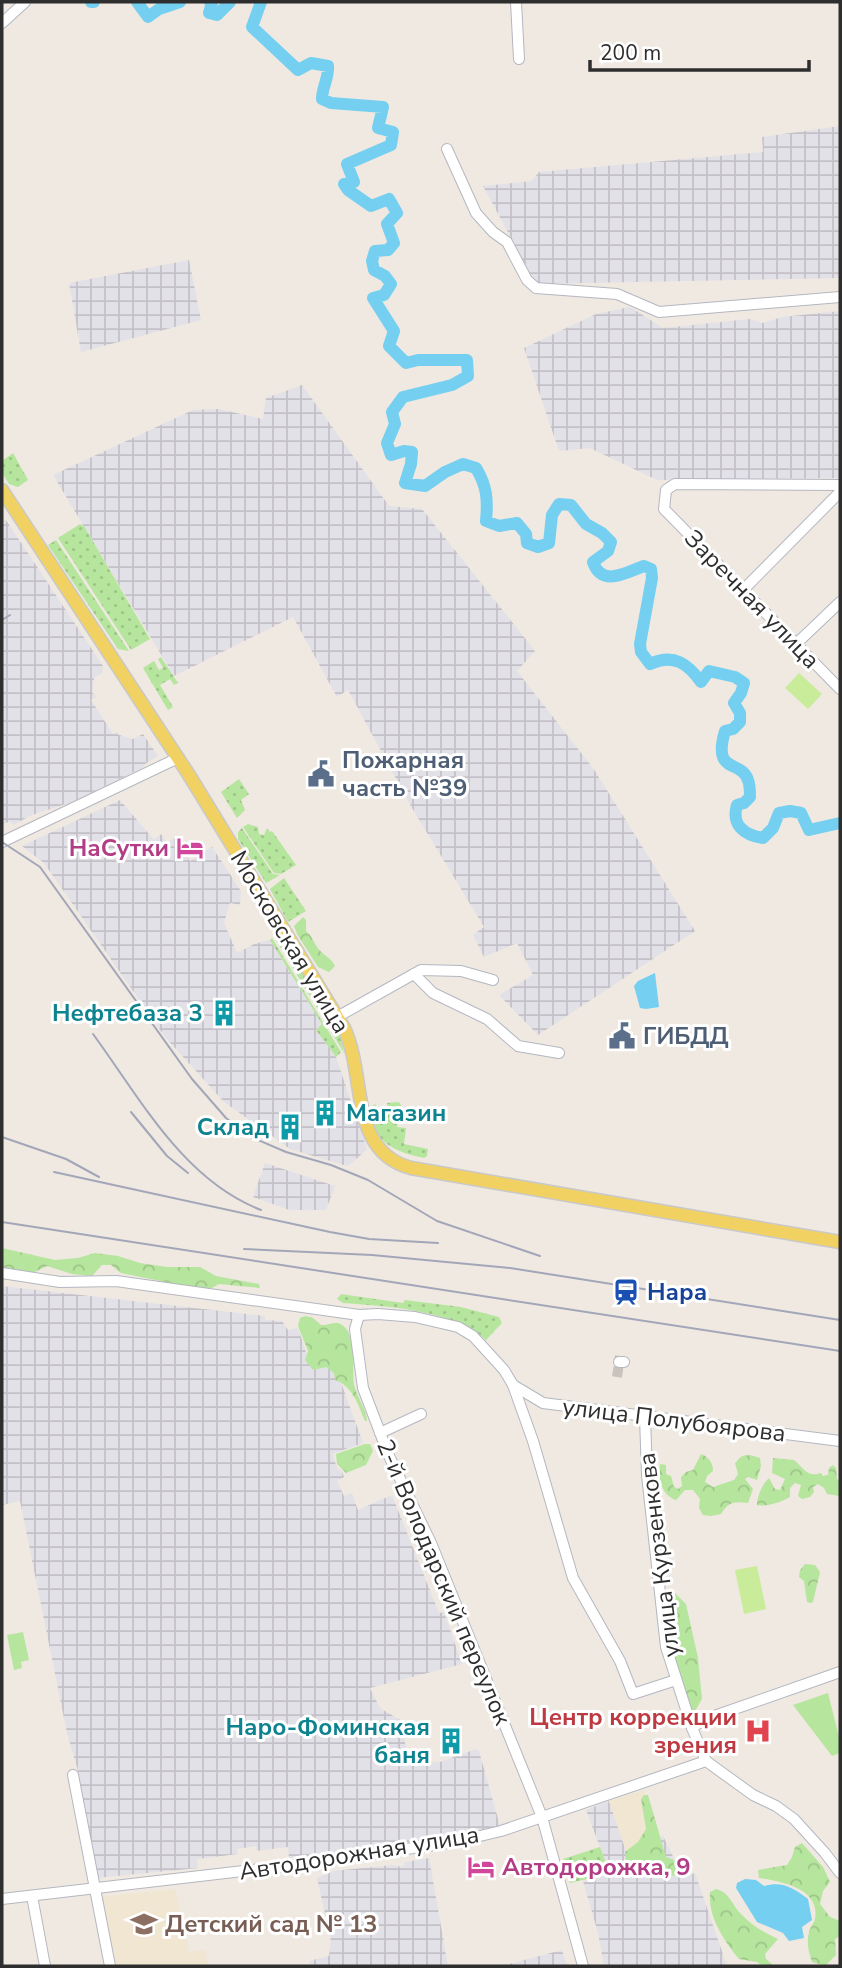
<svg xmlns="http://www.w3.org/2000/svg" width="842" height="1968" font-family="'Nunito Sans',sans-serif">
	<defs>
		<pattern id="industrial-grid" width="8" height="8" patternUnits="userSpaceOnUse" patternTransform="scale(1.75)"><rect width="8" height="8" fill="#e3e1e8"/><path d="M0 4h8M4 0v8" fill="none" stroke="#c3c1c7"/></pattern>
		<pattern id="grass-dots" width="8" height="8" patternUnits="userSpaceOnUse" patternTransform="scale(1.75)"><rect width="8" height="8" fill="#b6e59e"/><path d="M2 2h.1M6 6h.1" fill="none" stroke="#9dc588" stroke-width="1.8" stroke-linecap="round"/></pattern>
		<pattern id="forest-crowns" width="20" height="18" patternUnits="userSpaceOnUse" patternTransform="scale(1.75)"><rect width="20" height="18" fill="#b6e59e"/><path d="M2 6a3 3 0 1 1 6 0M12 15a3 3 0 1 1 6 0" fill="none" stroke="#9dc588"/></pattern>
	</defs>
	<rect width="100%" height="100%" fill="#efe9e1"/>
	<!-- industrial -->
	<g fill="url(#industrial-grid)">
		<path d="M 840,126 L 840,278 L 536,284 L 483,186 L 532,181 L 539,172 L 763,152 L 762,137 Z"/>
		<path d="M 189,260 L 201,320 L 81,352 L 69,283 Z"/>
		<path d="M 630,307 L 663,328 L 749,319 L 763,323 L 782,317 L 840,311 L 840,478 L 657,480 L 590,448 L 559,451 L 524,348 L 596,314 Z"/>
		<path d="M 302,385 L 389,506 L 422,509 L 535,651 L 517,671 L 593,768 L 695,931 L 538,1035 L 499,995 L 533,975 L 517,943 L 484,957 L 473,935 L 484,927 L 412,808 L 348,690 L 337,697 L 293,617 L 174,676 L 53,475 L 193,410 L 219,409 L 263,419 L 266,398 Z"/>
		<path d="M 2,520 L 6,520 L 103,666 L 102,673 L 94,678 L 92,692 L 96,697 L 91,700 L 113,734 L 117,732 L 119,735 L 133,739 L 143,734 L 158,756 L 145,764 L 144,767 L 72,802 L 32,815 L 13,825 L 10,821 L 2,825 Z"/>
		<path d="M 120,800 L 154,840 L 161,834 L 167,843 L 174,838 L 190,861 L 212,847 L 241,891 L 240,905 L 230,903 L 224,923 L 237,953 L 254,944 L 270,940 L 322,1024 L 316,1030 L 336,1057 L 367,1149 L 352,1163 L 347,1166 L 290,1149 L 224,1102 L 165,1037 L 44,863 L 22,846 Z"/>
		<path d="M 265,1163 L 335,1186 L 326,1210 L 289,1210 L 253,1197 Z"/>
		<path d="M 2,1286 L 265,1316 L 265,1320 L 282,1321 L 288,1330 L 298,1328 L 309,1361 L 330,1352 L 363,1443 L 332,1454 L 338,1470 L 341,1469 L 344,1477 L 337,1481 L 344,1496 L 352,1493 L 358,1510 L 392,1495 L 439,1613 L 444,1612 L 462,1664 L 370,1688 L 380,1708 L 400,1720 L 409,1761 L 440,1762 L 476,1749 L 479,1751 L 500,1826 L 390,1847 L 306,1858 L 305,1856 L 289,1858 L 288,1847 L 257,1851 L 256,1846 L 237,1849 L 238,1854 L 197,1859 L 198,1868 L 96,1878 L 78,1771 L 67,1733 L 20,1501 L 2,1505 Z"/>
		<path d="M 609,1801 L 627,1854 L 663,1836 L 683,1877 L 695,1873 L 727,1966 L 604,1966 L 598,1933 L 583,1881 L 600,1876 L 606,1863 L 586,1810 Z"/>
		<path d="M 429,1858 L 448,1966 L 310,1966 L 309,1961 L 329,1956 L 331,1941 L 317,1878 L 333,1871 L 393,1865 L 401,1867 L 404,1866 L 405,1862 Z"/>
		<path d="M 562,1950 L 567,1966 L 502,1966 L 520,1961 Z"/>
	</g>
	<!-- education -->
	<g fill="#f0e6d1">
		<path d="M 644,1790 L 658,1838 L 627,1854 L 609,1801 Z"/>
		<path d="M 175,1889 L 189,1952 L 205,1950 L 208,1966 L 114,1966 L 101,1897 Z"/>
	</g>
	<!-- grass -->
	<g fill="url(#grass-dots)">
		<path d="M 13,453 L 28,480 L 18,487 L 9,484 L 2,473 L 2,461 Z"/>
		<path d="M 80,524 L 84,526 L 150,639 L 131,650 L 58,538 Z"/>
		<path d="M 56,540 L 129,651 L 118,649 L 48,545 Z"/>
		<path d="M 161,657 L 178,683 L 174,685 L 170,679 L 160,685 L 173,707 L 168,710 L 143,668 L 154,661 L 159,670 L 163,668 L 158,659 Z"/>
		<path d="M 239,779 L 249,794 L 241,800 L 245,810 L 237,818 L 221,792 Z"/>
		<path d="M 248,824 L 258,827 L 259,834 L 264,835 L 267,828 L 270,832 L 272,831 L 296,865 L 281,874 L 274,873 L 243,827 Z"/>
		<path d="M 242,828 L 273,874 L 280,875 L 266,883 L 238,839 L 238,832 Z"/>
		<path d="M 284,878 L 306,911 L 288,922 L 270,889 Z"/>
		<path d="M 280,935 L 334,1024 L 340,1035 L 344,1053 L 275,938 Z"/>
		<path d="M 272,938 L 341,1052 L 336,1057 L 316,1030 L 322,1024 L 270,940 Z"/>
		<path d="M 399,1102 L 401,1105 L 397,1127 L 406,1128 L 404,1144 L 428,1149 L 427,1156 L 424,1158 C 395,1152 370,1142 371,1107 L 375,1104 L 382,1115 L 388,1114 L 387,1103 Z"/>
		<path d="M 341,1294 L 403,1303 L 405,1300 L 461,1307 L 499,1317 L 502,1323 L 486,1340 C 456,1310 383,1306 343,1303 L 337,1299 Z"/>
		<path d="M 600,1847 L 606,1863 L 600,1876 L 570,1883 L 563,1859 Z"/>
	</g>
	<!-- forest -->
	<g fill="url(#forest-crowns)">
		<path d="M 303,917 L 306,920 L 306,931 C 312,936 313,941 317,947 C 322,955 331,957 335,966 L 329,972 L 318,967 L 297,934 L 294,926 Z"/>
		<path d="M 2,1248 L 55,1260 L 78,1258 L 95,1253 L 118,1256 L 140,1263 L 167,1267 L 200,1267 L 216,1276 L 259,1284 L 260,1288 L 219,1284 L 212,1288 L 195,1288 L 121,1273 L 111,1265 L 102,1265 L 92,1276 L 72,1274 L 47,1266 L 33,1273 L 2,1267 Z"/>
		<path d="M 306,1316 L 313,1318 L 321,1325 C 329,1326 335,1320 342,1325 C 357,1334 352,1370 354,1385 C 357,1397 367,1410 367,1421 L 365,1421 C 358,1405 353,1386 335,1380 L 334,1373 L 326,1367 L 313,1370 L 305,1360 L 308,1351 L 298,1326 L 300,1318 Z"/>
		<path d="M 365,1444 L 370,1444 L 373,1451 L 366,1465 L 346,1473 L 337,1464 L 336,1454 Z"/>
		<path d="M 701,1454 C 709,1457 713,1463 713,1471 L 707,1476 L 705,1482 L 713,1487 L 734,1480 L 738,1474 L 735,1463 L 742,1456 L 750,1455 L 760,1458 L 761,1466 L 757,1480 L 748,1477 L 745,1479 L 753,1489 L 748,1503 C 735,1501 728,1502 721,1514 L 711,1516 L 703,1515 L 699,1508 L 700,1499 L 693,1490 L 685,1490 L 676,1500 C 661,1495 658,1478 660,1464 L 666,1465 L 666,1474 L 671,1476 L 674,1487 L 678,1489 L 682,1486 L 681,1477 L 686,1472 L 693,1470 Z"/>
		<path d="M 773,1458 L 794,1460 C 804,1468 807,1478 821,1473 L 823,1476 L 828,1475 L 829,1468 L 833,1465 L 836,1468 L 837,1479 L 840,1482 L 840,1496 L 827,1494 L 824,1488 L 818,1484 L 813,1487 L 814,1492 L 810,1497 L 802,1499 L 798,1496 L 801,1485 L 795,1483 L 790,1488 L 790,1497 C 782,1502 766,1507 757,1505 C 757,1497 762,1484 769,1478 L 775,1489 L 780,1490 L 785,1479 L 772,1473 Z"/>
		<path d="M 805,1564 L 815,1565 L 820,1572 L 813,1602 L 810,1603 L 807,1602 L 804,1581 L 799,1577 L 800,1570 Z"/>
		<path d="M 674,1592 L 686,1604 L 698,1658 L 702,1699 L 695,1711 L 691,1710 C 685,1690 675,1672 672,1651 C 670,1640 683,1631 676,1620 C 674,1615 669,1611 665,1607 L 665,1598 Z"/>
		<path d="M 644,1795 L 648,1795 L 666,1857 L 679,1862 L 686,1871 L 678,1876 L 655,1874 L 642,1864 L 626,1860 L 625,1852 L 638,1842 L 646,1829 L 641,1799 Z"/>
		<path d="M 802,1843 L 823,1867 L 830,1882 L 823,1891 L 820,1904 L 830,1917 L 840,1921 L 840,1936 L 835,1939 L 836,1955 L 825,1966 L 812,1962 C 808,1950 806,1941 810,1929 C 811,1926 814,1923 815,1919 C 821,1888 780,1881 759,1878 L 758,1870 L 787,1865 L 792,1857 L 795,1847 Z"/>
		<path d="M 716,1889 C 730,1893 731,1903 740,1913 C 751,1925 763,1932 778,1939 L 765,1954 L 766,1959 L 774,1966 L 762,1966 L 757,1962 L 739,1959 C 724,1940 708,1918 710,1892 Z"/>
	</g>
	<!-- park -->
	<g fill="#b6e59e">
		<path d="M 23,1632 L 29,1660 L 21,1662 L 22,1668 L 14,1670 L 7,1635 Z"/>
		<path d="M 828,1693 L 840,1741 L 840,1753 L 832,1756 L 793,1705 Z"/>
	</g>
	<!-- pitch -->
	<g fill="#c9ec9a">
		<path d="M 799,673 L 822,694 L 808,709 L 785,688 Z"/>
		<path d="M 757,1566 L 766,1609 L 744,1614 L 735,1570 Z"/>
	</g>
	<!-- water -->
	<g fill="#75cff0">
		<path d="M 655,973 L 659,1007 L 646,1009 L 640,1008 L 634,986 L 638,981 Z"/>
		<path d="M 745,1879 L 756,1880 L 764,1886 C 783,1881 793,1888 808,1899 L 812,1920 L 802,1927 L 804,1938 L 789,1941 L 783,1933 L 757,1922 L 736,1888 L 737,1883 Z"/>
	</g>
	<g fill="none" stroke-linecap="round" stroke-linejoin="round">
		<!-- river -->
		<g stroke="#75cff0" stroke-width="12">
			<path d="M 91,2 L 94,2"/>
			<path d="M 137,2 L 148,17 L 159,9 L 180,2"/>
			<path d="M 210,2 L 212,3 L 209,13 L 217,15 L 230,2"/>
			<path d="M 261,2 L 252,27 L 298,70 L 311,63 L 328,66 C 329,78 322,87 322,99 L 331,103 L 383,107 L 378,128 L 393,132 L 391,145 L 347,164 L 354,182 L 344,184 L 348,190 L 371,206 L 389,199 L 397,213 L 387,224 L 394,243 L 388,250 L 375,251 L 372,261 L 374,270 L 385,276 L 391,284 L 384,295 L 373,298 L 394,331 L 389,346 L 406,363 L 418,360 L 467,360 L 468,376 L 452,385 L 403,397 L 392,412 L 395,424 L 387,443 L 391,455 L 404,451 L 412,452 L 411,464 L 405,483 L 425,486 L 445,472 L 463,464 L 476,468 C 487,486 488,500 486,521 L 499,526 L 517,523 L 526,534 L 527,543 L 538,547 L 549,543 L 552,515 L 559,504 L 571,505 L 586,524 L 602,533 L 611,542 L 608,551 L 593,562 C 602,588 627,572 644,566 L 651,569 L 652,578 L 640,644 L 641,652 L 650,664 C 674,653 688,664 701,682 L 709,671 L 735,677 L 744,683 L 741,693 L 734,703 L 740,713 L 740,722 L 733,729 L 725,731 C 712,775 741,759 748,780 C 750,785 750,792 750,797 L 744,803 L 737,805 C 731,825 744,835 763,838 L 773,828 L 779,813 L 790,811 L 801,813 L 809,830 L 840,823"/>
		</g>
		<!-- minor-tunnel -->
		<path stroke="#c8c4bd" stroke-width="10" stroke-dasharray="10 5" stroke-linecap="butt" d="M 617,1377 L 620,1356"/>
		<!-- minor casing -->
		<g stroke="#b4b7c1" stroke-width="12">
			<g id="minor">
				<path d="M 516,2 L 519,59"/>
				<path d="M 2,23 L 25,2"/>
				<path d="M 447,149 L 476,213 L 493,232 L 507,242 L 527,280 L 536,288 L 617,294 L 659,312 L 840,297"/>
				<path d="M 840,485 L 675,484 L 666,490 L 664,509 L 840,689"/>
				<path d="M 743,590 L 840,492"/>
				<path d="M 796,644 L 840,602"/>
				<path d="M 2,842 L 178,758"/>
				<path d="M 414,974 L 433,993 L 487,1019 L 518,1046 L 559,1053"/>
				<path d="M 337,1017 L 421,970 L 461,971 L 493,980"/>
				<path d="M 2,1273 L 60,1282 L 116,1281 L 359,1315 L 378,1314 L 415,1317 L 458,1327 L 473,1336 L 504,1370 L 513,1385 L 533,1441 L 573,1578 L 620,1661 L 633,1694 L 676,1680"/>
				<path d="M 359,1315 L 355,1329 L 363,1388 L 389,1456 L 431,1543 L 542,1817 L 583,1966"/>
				<path d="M 619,1362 L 624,1362"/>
				<path d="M 513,1385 L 543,1403 L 840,1441"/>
				<path d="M 645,1417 L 647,1475 L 666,1647 L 692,1728 L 706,1761 L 753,1795 L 776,1806 L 794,1819 L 825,1853 L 840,1873"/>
				<path d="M 380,1433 L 421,1414"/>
				<path d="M 692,1728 L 703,1720 L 840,1672"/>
				<path d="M 73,1775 L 110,1966"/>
				<path d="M 32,1896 L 45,1966"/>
				<path d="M 2,1899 L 294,1865 L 455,1842 L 501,1831 L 706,1761"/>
			</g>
		</g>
		<!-- major casing -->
		<g stroke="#c9c9c9" stroke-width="15">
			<path id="major" d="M 2,490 L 189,775 L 344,1028 C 367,1077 348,1151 411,1168 L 840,1242"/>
		</g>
		<!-- minor -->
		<use href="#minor" stroke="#fff" stroke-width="10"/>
		<!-- major -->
		<use href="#major" stroke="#f2d163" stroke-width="12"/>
		<!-- rail -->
		<g stroke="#a3a6b8" stroke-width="2">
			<path d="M 2,620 L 10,615"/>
			<path d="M 2,842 L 40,867 L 192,1079 L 226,1118 L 251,1137 L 286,1152 L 331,1165 L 368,1180 L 437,1221 L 540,1256"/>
			<path d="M 93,1034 C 140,1098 183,1180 261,1210"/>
			<path d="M 131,1112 L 167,1156 L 188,1173"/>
			<path d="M 2,1137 L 66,1159 L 99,1177"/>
			<path d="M 54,1172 L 330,1232 L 369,1239 L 438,1243"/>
			<path d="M 2,1222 L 840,1351"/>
			<path d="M 244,1249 L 372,1255 L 510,1268 L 840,1320"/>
		</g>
	</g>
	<!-- icons -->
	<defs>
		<g id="civic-bare" transform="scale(2.1)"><path d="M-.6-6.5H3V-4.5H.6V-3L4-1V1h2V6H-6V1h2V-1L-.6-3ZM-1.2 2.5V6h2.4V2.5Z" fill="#5c6f8a" stroke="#fff" stroke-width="2.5" paint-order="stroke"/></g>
		<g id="hotel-bare" transform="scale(2.1)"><path d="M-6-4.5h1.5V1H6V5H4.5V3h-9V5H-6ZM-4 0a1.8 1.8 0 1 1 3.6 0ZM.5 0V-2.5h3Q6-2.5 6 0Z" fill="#d1479c" stroke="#fff" stroke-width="2.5" paint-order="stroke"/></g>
		<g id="building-bare" transform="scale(2.1)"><path d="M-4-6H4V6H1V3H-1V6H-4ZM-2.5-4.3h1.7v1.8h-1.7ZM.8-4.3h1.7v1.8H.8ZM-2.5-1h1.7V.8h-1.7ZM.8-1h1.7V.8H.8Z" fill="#0f9aa8" stroke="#fff" stroke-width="2.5" paint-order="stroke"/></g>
		<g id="station-bare" transform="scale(2.1)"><path d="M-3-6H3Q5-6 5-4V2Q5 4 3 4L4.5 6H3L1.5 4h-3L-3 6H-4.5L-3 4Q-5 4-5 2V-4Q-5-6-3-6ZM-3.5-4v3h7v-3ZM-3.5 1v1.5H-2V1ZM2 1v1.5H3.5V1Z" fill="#1a4fb4" stroke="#fff" stroke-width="2.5" paint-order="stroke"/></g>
		<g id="hospital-bare" transform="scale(2.1)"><path d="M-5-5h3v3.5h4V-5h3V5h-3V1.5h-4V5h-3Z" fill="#e0444e" stroke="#fff" stroke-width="2.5" paint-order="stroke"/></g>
		<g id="school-bare" transform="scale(2.1)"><path d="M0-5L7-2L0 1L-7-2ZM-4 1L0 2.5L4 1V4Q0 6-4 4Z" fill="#8d6e63" stroke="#fff" stroke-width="2.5" paint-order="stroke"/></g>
	</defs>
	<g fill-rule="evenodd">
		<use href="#civic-bare" x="321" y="774"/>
		<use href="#hotel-bare" x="190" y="848"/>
		<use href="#building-bare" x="224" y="1013"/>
		<use href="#civic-bare" x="622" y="1036"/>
		<use href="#building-bare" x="325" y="1113"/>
		<use href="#building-bare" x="290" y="1127"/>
		<use href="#station-bare" x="626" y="1292"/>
		<use href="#hospital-bare" x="758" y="1731"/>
		<use href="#building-bare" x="451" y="1741"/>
		<use href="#hotel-bare" x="481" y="1867"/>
		<use href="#school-bare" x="144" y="1924"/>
	</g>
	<g text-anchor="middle" stroke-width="6" stroke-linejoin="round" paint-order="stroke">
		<!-- street labels -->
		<g font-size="24" fill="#2e2e2e" stroke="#fff">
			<text transform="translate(752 599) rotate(46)" y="8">Заречная улица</text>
			<text transform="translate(290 942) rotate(59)" y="8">Московская улица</text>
			<text transform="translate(674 1420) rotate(7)" y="8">улица Полубоярова</text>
			<text transform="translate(659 1555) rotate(-97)" y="8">улица Курзенкова</text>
			<text transform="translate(444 1582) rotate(67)" y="8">2-й Володарский переулок</text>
			<text transform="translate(359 1853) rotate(-9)" y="8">Автодорожная улица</text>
		</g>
		<!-- service labels -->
		<g font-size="24" font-weight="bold" fill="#4e5e75" stroke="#fff" text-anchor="start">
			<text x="342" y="768">Пожарная<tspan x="342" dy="28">часть №39</tspan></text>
			<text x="643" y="1044">ГИБДД</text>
		</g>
		<!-- hotel labels -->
		<g font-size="24" font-weight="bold" fill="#b23c85" stroke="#fff" text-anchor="end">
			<text x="169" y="856">НаСутки</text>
			<text x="502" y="1875" text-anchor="start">Автодорожка, 9</text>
		</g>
		<!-- culture labels -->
		<g font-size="24" font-weight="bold" fill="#0d838f" stroke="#fff" text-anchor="end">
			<text x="203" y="1021">Нефтебаза 3</text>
			<text x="346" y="1121" text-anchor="start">Магазин</text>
			<text x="269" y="1135">Склад</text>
			<text x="430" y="1735">Наро-Фоминская<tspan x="430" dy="28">баня</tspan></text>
		</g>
		<!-- transit labels -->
		<g font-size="24" font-weight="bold" fill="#164399" stroke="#fff" text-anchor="start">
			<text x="647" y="1300">Нара</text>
		</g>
		<!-- health labels -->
		<g font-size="24" font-weight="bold" fill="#be3a42" stroke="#fff" text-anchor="end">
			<text x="737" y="1725">Центр коррекции<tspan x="737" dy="28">зрения</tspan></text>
		</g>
		<!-- education labels -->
		<g font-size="24" font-weight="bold" fill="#785e54" stroke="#fff" text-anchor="start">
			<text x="165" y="1932">Детский сад № 13</text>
		</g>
	</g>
	<!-- border -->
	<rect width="842" height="1968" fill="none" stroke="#2e2e2e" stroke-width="7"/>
	<!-- scale -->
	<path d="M590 60v10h219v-10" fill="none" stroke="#2e2e2e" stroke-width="3.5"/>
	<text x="600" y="60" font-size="21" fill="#2e2e2e" stroke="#ffffff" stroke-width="5" paint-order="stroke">200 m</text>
</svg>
